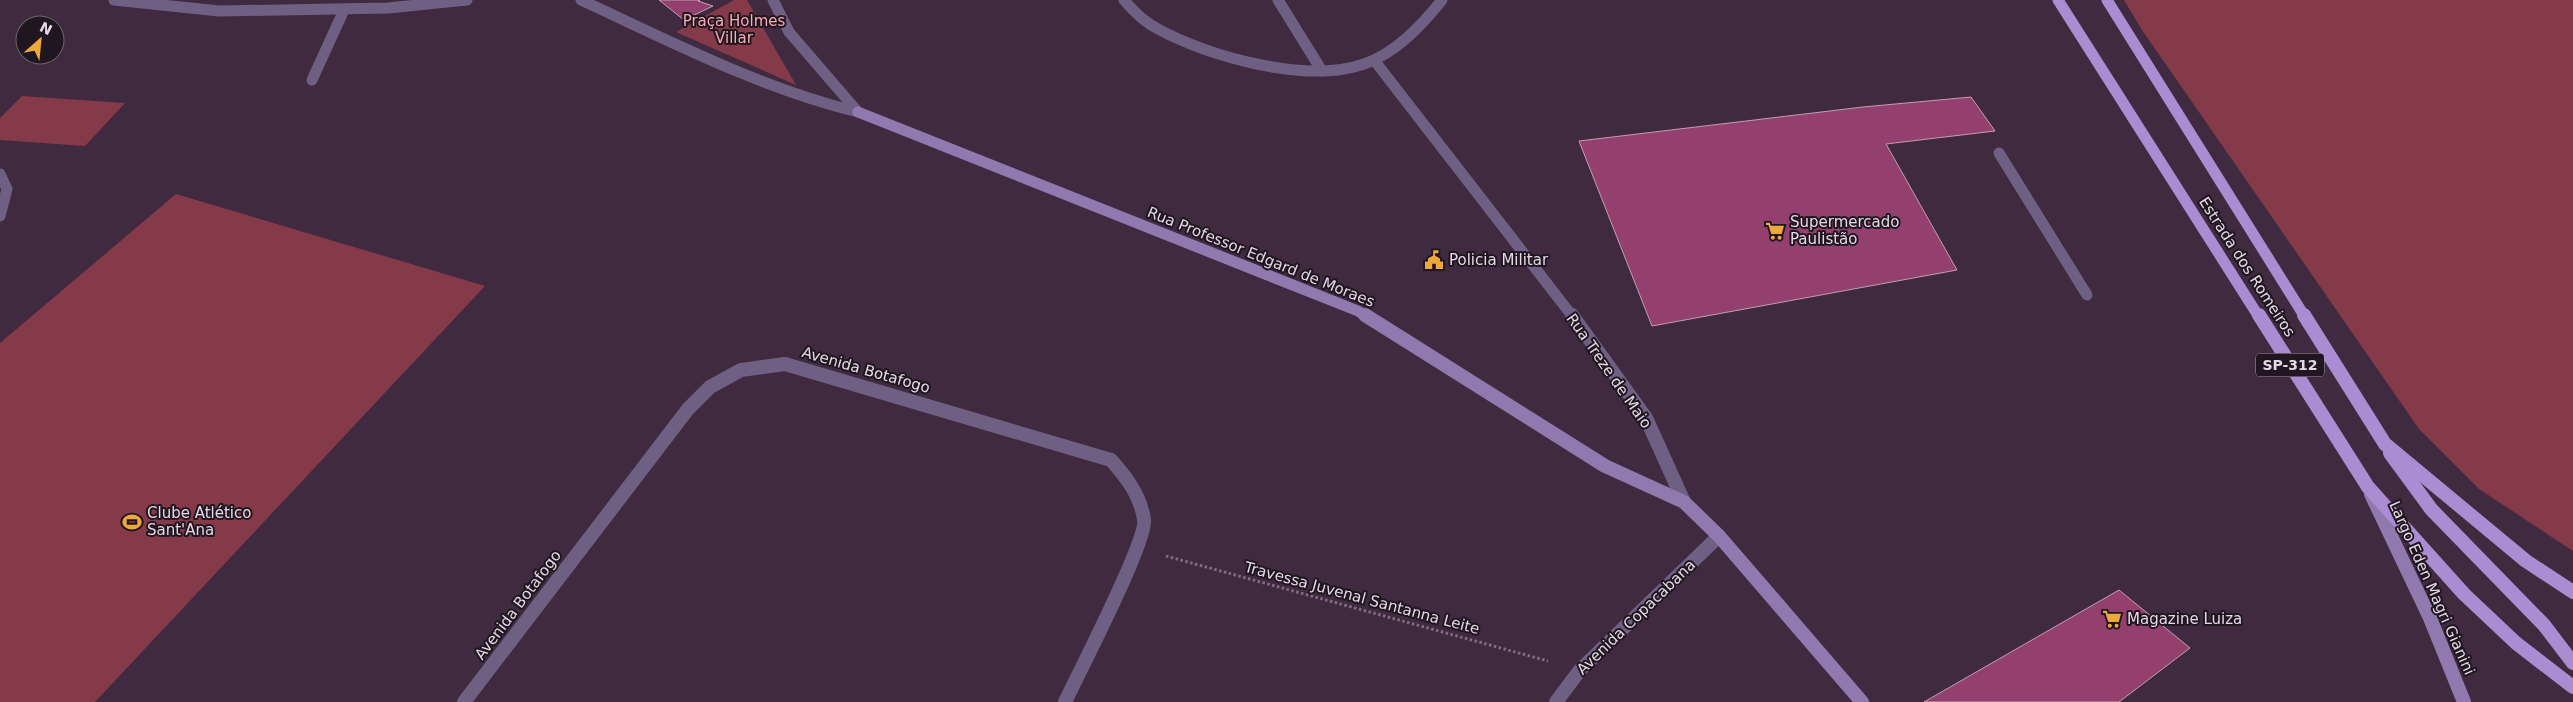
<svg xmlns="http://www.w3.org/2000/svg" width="2573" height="702" font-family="'DejaVu Sans',sans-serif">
	<rect width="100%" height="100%" fill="#3f2a40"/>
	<!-- green -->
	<g fill="#853a49">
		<path d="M 734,0 L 747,0 L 796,85 L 676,32 Z"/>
		<path d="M 2124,0 L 2573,0 L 2573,551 L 2479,489 L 2419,429 L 2142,30 Z"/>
		<path d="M 22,96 L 125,103 L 85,146 L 0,140 L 0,118 Z"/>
		<path d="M 176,194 L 485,286 L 95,702 L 0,702 L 0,343 Z"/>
	</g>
	<!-- building -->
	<g fill="#93406f" stroke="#c39fb1">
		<path d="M 659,0 L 700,0 L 698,1 L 713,6 L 684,20 Z"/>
		<path d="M 1971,97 L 1995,131 L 1886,144 L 1957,270 L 1652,326 L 1579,141 L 1863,107 Z"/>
		<path d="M 2119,590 L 2190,648 L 2119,702 L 1924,702 Z"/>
	</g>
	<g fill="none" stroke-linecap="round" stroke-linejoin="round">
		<!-- path -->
		<path stroke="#7f6d80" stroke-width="3" stroke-dasharray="2.5 2.5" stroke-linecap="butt" d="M 1166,556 L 1548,661"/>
		<!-- lane -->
		<g stroke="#6f6083" stroke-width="11">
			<path d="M 1278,0 L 1322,71"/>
			<path d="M 312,80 L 344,10"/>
			<path d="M 1999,153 L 2087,295"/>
		</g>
		<!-- street-far1 -->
		<g stroke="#6f6083" stroke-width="11">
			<path d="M 114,0 L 219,11 L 388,8 L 467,0"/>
			<path d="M 581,0 C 672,42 760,88 858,112"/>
			<path d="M 773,0 L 789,32 L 858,112"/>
			<path d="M 1124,0 C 1134,12 1144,22 1158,29 C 1209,57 1308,84 1364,64 C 1396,53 1421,26 1442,0"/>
			<path d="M 1374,60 L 1573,317"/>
			<path d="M 0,174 L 7,189 L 0,216"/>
		</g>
		<!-- street -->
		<g stroke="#6f6083" stroke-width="14">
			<path d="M 1572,315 L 1646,418 L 1684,502"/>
			<path d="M 464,702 L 688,409 L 710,387 L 741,370 L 785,364 L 1111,460 C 1127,478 1140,495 1144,519 C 1148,540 1078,674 1065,702"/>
			<path d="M 1556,702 L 1580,670 L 1719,536"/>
		</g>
		<!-- secondary-far1 -->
		<path stroke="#9079af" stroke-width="11" d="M 858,112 L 1358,311 L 1367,317"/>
		<!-- secondary -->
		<g stroke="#9079af" stroke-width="14">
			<path d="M 1365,315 L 1605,466 L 1684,502 L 1719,536 L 1862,702"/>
			<path d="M 2371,494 L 2430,618 L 2464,702"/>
		</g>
		<!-- primary-far1 -->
		<g stroke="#aa8cd2" stroke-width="11">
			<path d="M 2058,0 L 2259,317"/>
			<path d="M 2107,0 L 2305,317"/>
		</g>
		<!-- primary -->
		<g stroke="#aa8cd2" stroke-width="14">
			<path d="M 2259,315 L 2368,487 L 2464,594 L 2516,643 L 2573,687"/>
			<path d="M 2304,315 L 2385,444 L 2526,561 L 2573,592"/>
			<path d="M 2390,453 L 2431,509 L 2544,625 L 2573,663"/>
		</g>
	</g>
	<!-- icons -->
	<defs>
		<g id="supermarket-bare" transform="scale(1.5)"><path d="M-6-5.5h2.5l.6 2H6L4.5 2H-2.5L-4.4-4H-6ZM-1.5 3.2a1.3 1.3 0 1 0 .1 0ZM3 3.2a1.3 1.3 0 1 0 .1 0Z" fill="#eda83b" stroke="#201620" stroke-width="2.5" paint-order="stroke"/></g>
		<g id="civic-bare" transform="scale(1.5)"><path d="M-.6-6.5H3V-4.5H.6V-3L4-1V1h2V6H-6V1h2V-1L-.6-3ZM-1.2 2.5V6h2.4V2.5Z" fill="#eda83b" stroke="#201620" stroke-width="2.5" paint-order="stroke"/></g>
		<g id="stadium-bare" transform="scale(1.5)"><path d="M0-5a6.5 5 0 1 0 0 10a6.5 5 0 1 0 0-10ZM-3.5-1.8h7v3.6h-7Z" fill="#eda83b" stroke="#201620" stroke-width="2.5" paint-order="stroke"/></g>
	</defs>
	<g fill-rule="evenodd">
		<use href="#supermarket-bare" x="1775" y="231"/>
		<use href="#civic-bare" x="1434" y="260"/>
		<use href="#stadium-bare" x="132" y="522"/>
		<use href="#supermarket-bare" x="2112" y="619"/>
	</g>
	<g text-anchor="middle" stroke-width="4" stroke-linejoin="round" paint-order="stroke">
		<!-- shield labels -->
		<rect fill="#201620" stroke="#ab9eab" stroke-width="1" x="2256" y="353.5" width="68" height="23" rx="4"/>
		<g font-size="14" font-weight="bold" fill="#e6d8e6">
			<text x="2290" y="370">SP-312</text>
		</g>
		<!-- park labels -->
		<g font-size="15" fill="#f8aab6" stroke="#201620">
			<text x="734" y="26">Praça Holmes<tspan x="734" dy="17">Villar</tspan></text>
		</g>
		<!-- poi labels -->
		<g font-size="15" fill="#e6d8e6" stroke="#201620" text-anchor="start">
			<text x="1790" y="227">Supermercado<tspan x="1790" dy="17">Paulistão</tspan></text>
			<text x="1449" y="265">Policia Militar</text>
			<text x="147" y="518">Clube Atlético<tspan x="147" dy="17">Sant'Ana</tspan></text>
			<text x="2127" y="624">Magazine Luiza</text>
		</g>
		<!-- street labels -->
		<g font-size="15" fill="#e6d8e6" stroke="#201620">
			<text transform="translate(1261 257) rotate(22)" y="5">Rua Professor Edgard de Moraes</text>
			<text transform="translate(2247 267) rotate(57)" y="5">Estrada dos Romeiros</text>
			<text transform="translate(866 370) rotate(16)" y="5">Avenida Botafogo</text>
			<text transform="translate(1609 371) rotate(55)" y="5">Rua Treze de Maio</text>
			<text transform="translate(2432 588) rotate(66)" y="5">Largo Eden Magri Gianini</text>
			<text transform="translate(1362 598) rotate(15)" y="5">Travessa Juvenal Santanna Leite</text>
			<text transform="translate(518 605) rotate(-53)" y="5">Avenida Botafogo</text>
			<text transform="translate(1636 617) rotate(-44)" y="5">Avenida Copacabana</text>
		</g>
	</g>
	<!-- north arrow -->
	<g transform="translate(40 40) rotate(27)"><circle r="24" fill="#201620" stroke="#6f646f"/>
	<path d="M0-4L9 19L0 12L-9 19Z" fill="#eda83b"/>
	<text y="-8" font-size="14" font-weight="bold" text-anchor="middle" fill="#e6d8e6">N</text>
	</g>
</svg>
